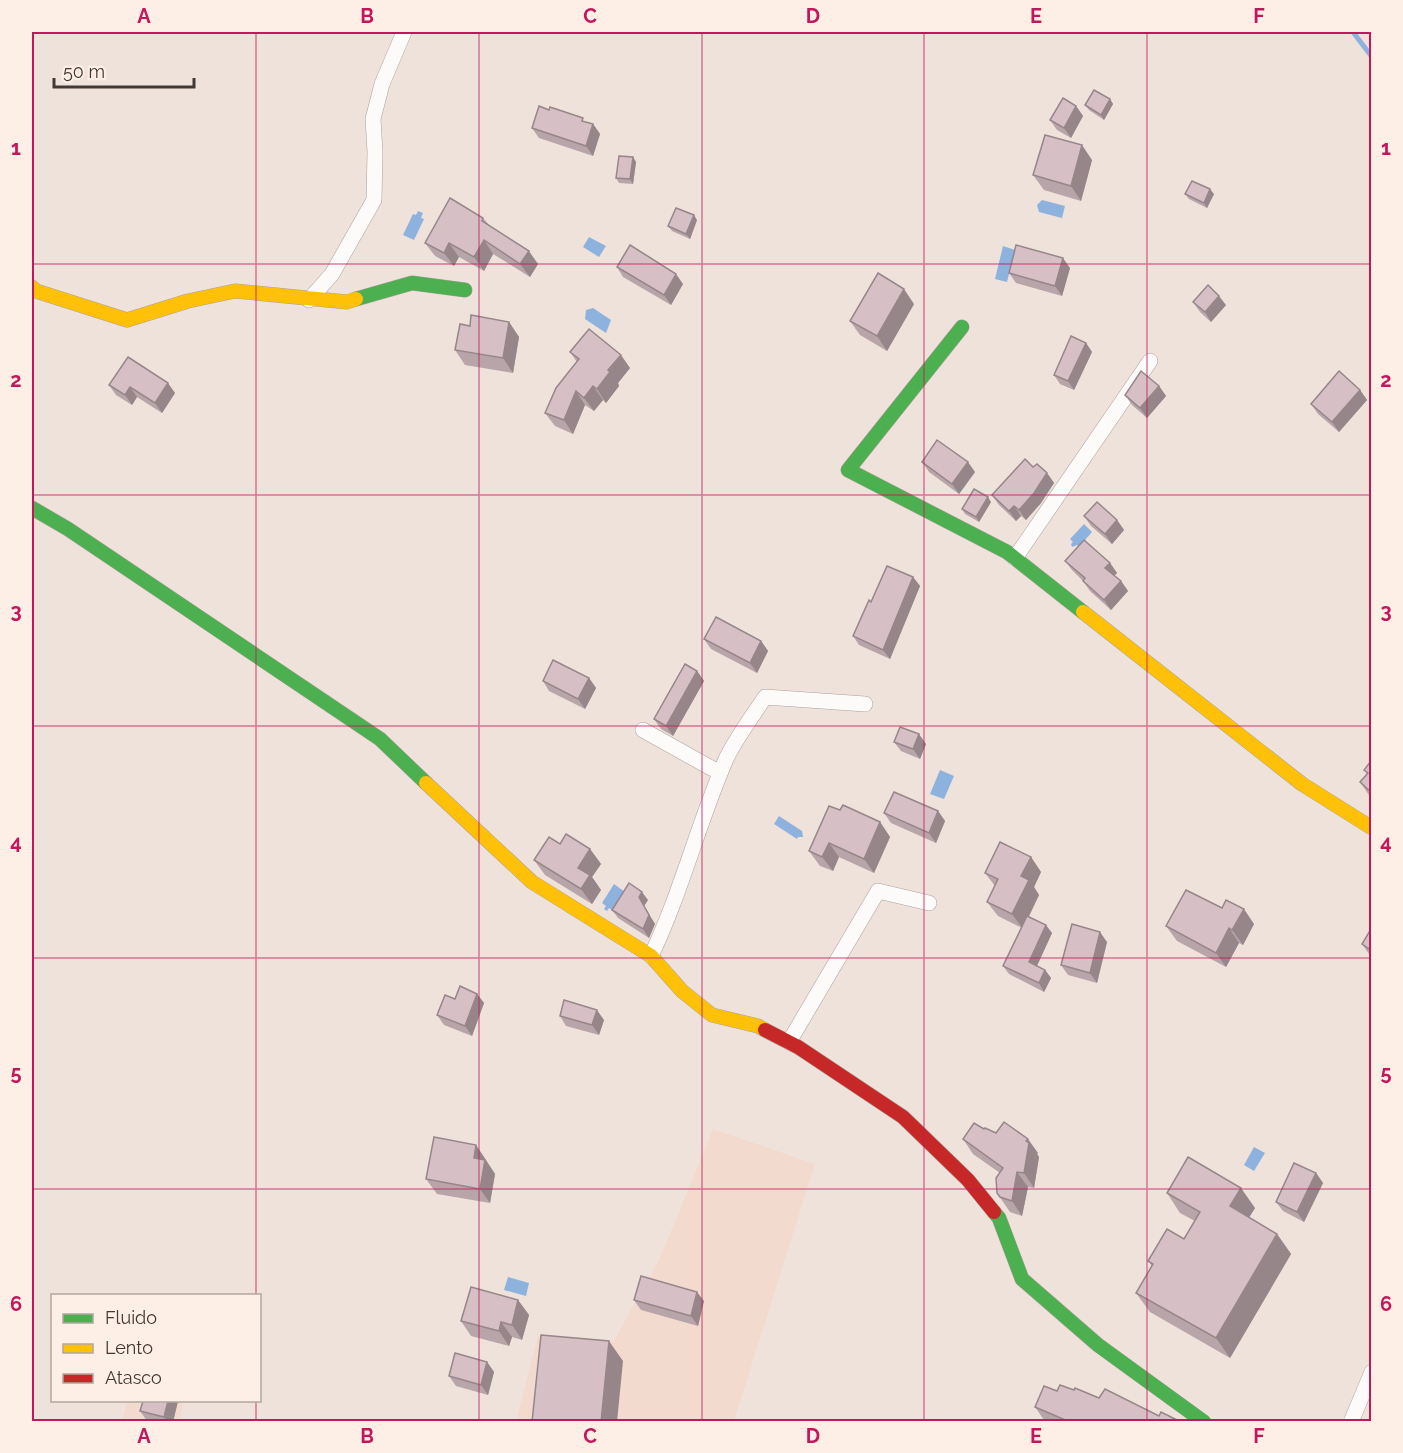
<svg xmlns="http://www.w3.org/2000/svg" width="1403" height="1453" font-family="Raleway,sans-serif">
	<rect width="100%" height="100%" fill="#efe2da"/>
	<!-- built -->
	<g fill="#f2dbce">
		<path d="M 713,1129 L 815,1164 L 734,1421 L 516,1422 L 538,1336 L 613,1342 L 660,1258 Z"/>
		<path d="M 127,1401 L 183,1401 L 180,1421 L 122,1422 Z"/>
	</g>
	<!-- water -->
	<g fill="#8eb2de">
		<path d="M 1042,200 L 1065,206 L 1062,218 L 1039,212 L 1037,205 Z"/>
		<path d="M 418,211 L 423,213 L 421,218 L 424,219 L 414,240 L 403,235 L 413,214 L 416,215 Z"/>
		<path d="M 589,237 L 606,246 L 599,257 L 583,247 Z"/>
		<path d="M 1003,246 L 1015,250 L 1007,282 L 995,279 Z"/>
		<path d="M 593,308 L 611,320 L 606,333 L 585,319 L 586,310 Z"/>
		<path d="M 1084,524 L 1092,532 L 1079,547 L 1077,545 L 1072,547 L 1071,544 L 1073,542 L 1070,539 Z"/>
		<path d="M 940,770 L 954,776 L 944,799 L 930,794 Z"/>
		<path d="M 779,816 L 802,831 L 803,837 L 798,837 L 797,839 L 774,824 Z"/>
		<path d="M 614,884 L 625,892 L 613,911 L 609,908 L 607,911 L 604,909 L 606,906 L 602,903 Z"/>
		<path d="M 1254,1147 L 1265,1153 L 1254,1171 L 1244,1165 Z"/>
		<path d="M 508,1277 L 529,1283 L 526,1296 L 504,1290 Z"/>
	</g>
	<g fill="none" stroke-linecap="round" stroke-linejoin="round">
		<!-- stream -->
		<path stroke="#8eb2de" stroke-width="5" d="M 1353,32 L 1372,57"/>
		<!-- street casing -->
		<g stroke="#aba19b" stroke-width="16">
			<g id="street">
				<path d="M 309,300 L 332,274 L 374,200 L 375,152 L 373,119 L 382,84 L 404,32"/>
				<path d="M 1015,558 L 1150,361"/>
				<path d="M 643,730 L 720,773"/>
				<path d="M 651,956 C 681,893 698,824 726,759 C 736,738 752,717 765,697 L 865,704"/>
				<path d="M 789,1042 L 878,891 L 929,903"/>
				<path d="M 1351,1422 L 1372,1372"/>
			</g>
		</g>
		<!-- fast casing -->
		<g stroke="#aba19b" stroke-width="15">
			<g id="fast">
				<path d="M 356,299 L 412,283 L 465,290"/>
				<path d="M 962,327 L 848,470 L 1007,552 L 1083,612"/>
				<path d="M 32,508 L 68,529 L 380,739 L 426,783"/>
				<path d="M 994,1212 L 999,1218 L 1022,1279 L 1098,1345 L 1204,1422"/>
			</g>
		</g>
		<!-- slow casing -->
		<g stroke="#aba19b" stroke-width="15">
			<g id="slow">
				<path d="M 32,287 L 36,291 L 127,320 L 188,301 L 235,291 L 347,302 L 356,299"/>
				<path d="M 1083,612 L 1302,784 L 1372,828"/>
				<path d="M 426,783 L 532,882 L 651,956 L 682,991 L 712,1015 L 758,1026 L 765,1030"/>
			</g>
		</g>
		<!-- jam casing -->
		<g stroke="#aba19b" stroke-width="15">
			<path id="jam" d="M 765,1030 L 798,1047 L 903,1117 L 968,1180 L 994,1212"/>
		</g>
		<!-- street -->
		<use href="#street" stroke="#fdfbf9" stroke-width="15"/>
		<!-- fast -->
		<use href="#fast" stroke="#4caf50" stroke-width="14"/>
		<!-- slow -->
		<use href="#slow" stroke="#ffc107" stroke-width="14"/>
		<!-- jam -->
		<use href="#jam" stroke="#c62828" stroke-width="14"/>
	</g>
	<!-- wall -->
	<g fill="#b8a5a9">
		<path d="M 1110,99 L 1113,104 L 1104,120 L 1089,110 L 1085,105 Z"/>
		<path d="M 1076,106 L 1083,116 L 1071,138 L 1057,130 L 1050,120 Z"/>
		<path d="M 586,122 L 593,124 L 600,134 L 593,156 L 539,138 L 532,128 Z"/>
		<path d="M 633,157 L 636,162 L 633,184 L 619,183 L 616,178 Z"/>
		<path d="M 1092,160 L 1081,201 L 1044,190 L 1033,175 Z"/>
		<path d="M 1185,194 L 1214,194 L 1207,208 L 1189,199 Z"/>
		<path d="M 483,218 L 489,225 L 538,264 L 530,277 L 493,254 L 484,271 L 459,257 L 454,266 L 435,256 L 425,243 Z"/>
		<path d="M 697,220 L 690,239 L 672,231 L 668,226 Z"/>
		<path d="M 617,267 L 683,284 L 671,305 L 623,277 Z"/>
		<path d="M 1070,268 L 1062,296 L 1016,283 L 1009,273 Z"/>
		<path d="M 1193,302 L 1226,305 L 1211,322 L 1200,312 Z"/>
		<path d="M 914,304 L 887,351 L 860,335 L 850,321 Z"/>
		<path d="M 509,322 L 519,337 L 513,373 L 465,365 L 455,350 L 470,326 Z"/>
		<path d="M 1086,343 L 1092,352 L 1074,390 L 1060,384 L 1054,375 Z"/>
		<path d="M 570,352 L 630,368 L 618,383 L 619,386 L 606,403 L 603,400 L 594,411 L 585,405 L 573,434 L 555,426 L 545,413 L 577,362 Z"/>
		<path d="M 109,385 L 175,393 L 162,413 L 137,397 L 132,405 L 116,395 Z"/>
		<path d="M 1159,386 L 1166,396 L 1147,418 L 1132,405 L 1125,395 Z"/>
		<path d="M 1360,390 L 1367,400 L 1339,432 L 1318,414 L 1311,404 Z"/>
		<path d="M 922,462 L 975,472 L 959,494 L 929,472 Z"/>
		<path d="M 1033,467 L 1047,473 L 1054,483 L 1041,503 L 1026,520 L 1021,516 L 1016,521 L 999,505 L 992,495 Z"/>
		<path d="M 991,502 L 979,522 L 965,514 L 962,509 Z"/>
		<path d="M 1084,516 L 1117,520 L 1124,530 L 1112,544 L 1091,526 Z"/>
		<path d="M 1065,561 L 1110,563 L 1117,573 L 1114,576 L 1121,581 L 1128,591 L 1111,610 L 1090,591 L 1083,581 L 1072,570 Z"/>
		<path d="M 913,577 L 920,586 L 890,659 L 859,645 L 853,636 L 871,602 Z"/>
		<path d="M 704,639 L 761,641 L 768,651 L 757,673 L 711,649 Z"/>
		<path d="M 697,671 L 704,681 L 673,736 L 661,729 L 654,719 Z"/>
		<path d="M 589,678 L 596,688 L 585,709 L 549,691 L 543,681 Z"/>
		<path d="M 894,742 L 926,744 L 920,759 L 901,751 Z"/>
		<path d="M 1371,761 L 1371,798 L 1360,782 L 1367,774 L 1364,770 Z"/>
		<path d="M 938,811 L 945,821 L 936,843 L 891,823 L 884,813 Z"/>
		<path d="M 880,822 L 890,837 L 874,873 L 839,857 L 833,871 L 820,866 L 809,851 Z"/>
		<path d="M 560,844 L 590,849 L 601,864 L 592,877 L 601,890 L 592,904 L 545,875 L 534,860 Z"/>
		<path d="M 1031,857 L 1041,872 L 1034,887 L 1039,895 L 1028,917 L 1052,933 L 1037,966 L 1045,970 L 1051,978 L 1044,992 L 1009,974 L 1003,966 L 1022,928 L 998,916 L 987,902 L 995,886 L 985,873 Z"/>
		<path d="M 648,900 L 644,906 L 655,924 L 649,938 L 618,918 L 612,910 Z"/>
		<path d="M 1222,908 L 1254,924 L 1243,945 L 1239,943 L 1226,967 L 1177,941 L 1166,926 Z"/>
		<path d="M 1371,929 L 1371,956 L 1369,954 L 1362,944 Z"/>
		<path d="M 1107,942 L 1097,983 L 1068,975 L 1061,965 Z"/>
		<path d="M 477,994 L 484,1003 L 472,1036 L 444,1025 L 437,1015 L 455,999 Z"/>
		<path d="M 560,1016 L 604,1020 L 599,1035 L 566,1026 Z"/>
		<path d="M 984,1129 L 1038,1153 L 1037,1154 L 1039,1157 L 1034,1188 L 1028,1187 L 1022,1216 L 1010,1212 L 997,1193 L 1000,1173 L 973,1154 L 963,1139 Z"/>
		<path d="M 476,1145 L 495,1174 L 490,1203 L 437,1194 L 426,1179 Z"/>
		<path d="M 1316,1173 L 1323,1183 L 1304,1222 L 1283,1211 L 1276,1202 Z"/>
		<path d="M 1167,1193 L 1255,1208 L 1249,1217 L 1277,1234 L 1291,1254 L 1230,1358 L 1150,1312 L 1136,1293 L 1152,1266 L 1148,1261 L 1184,1239 L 1195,1221 L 1180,1213 Z"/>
		<path d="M 518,1300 L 529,1315 L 522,1340 L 512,1337 L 509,1346 L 471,1336 L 461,1321 Z"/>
		<path d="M 634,1300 L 704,1301 L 698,1326 L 641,1310 Z"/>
		<path d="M 487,1362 L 494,1372 L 488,1395 L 456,1386 L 449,1376 Z"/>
		<path d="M 1074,1390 L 1099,1398 L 1181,1422 L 1048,1422 L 1044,1420 L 1035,1407 L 1057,1391 Z"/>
		<path d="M 143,1401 L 178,1401 L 173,1422 L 147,1421 L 140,1411 Z"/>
	</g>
	<!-- shaded-wall -->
	<g fill="#96868a">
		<path d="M 1110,99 L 1113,104 L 1104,120 L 1101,115 Z"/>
		<path d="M 1076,106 L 1083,116 L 1071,138 L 1064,128 Z"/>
		<path d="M 593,124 L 600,134 L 593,156 L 586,146 Z"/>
		<path d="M 1082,145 L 1092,160 L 1081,201 L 1071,186 Z"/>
		<path d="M 633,157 L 636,162 L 633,184 L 630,179 Z"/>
		<path d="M 1210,189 L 1214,194 L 1207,208 L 1204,203 Z"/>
		<path d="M 694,215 L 697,220 L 690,239 L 686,234 Z"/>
		<path d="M 484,240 L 493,254 L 484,271 L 474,257 Z"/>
		<path d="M 449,243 L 459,257 L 454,266 L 444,253 Z"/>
		<path d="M 529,251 L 538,264 L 530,277 L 520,264 Z"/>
		<path d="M 1063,258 L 1070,268 L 1062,296 L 1055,286 Z"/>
		<path d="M 676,274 L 683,284 L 671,305 L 664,295 Z"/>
		<path d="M 904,289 L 914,304 L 887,351 L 877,336 Z"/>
		<path d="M 1219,296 L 1226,305 L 1211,322 L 1205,312 Z"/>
		<path d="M 509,322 L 519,337 L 513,373 L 503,358 Z"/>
		<path d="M 1086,343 L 1092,352 L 1074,390 L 1068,381 Z"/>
		<path d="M 621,355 L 630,368 L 618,383 L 619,386 L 606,403 L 597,389 L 608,370 Z"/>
		<path d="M 168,383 L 175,393 L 162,413 L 155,403 Z"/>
		<path d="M 593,386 L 603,400 L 594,411 L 584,398 Z"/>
		<path d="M 1159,386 L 1166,396 L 1147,418 L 1140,408 Z"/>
		<path d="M 130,387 L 137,397 L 132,405 L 125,395 Z"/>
		<path d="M 1360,390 L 1367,400 L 1339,432 L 1332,422 Z"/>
		<path d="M 576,391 L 585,405 L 573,434 L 564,420 Z"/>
		<path d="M 968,462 L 975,472 L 959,494 L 952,484 Z"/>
		<path d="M 1047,473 L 1054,483 L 1041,503 L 1026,520 L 1019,510 Z"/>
		<path d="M 988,497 L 991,502 L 979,522 L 976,517 Z"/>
		<path d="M 1014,506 L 1021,516 L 1016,521 L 1009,511 Z"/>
		<path d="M 1117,520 L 1124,530 L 1112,544 L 1105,534 Z"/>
		<path d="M 1110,563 L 1117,573 L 1112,578 L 1105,568 Z"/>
		<path d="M 913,577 L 920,586 L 890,659 L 883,650 Z"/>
		<path d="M 1121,581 L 1128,591 L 1111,610 L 1104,600 Z"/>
		<path d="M 761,641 L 768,651 L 757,673 L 750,663 Z"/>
		<path d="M 697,671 L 704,681 L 673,736 L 666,726 Z"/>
		<path d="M 589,678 L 596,688 L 585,709 L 578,699 Z"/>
		<path d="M 919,734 L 926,744 L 920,759 L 913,749 Z"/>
		<path d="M 938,811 L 945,821 L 936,843 L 929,833 Z"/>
		<path d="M 880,822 L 890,837 L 874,873 L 864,859 Z"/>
		<path d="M 829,843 L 839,857 L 833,871 L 822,857 Z"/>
		<path d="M 590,849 L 601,864 L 592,877 L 601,890 L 592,904 L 581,889 L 578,868 Z"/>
		<path d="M 1031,857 L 1041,872 L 1034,887 L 1039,895 L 1023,929 L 1012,914 L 1021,876 Z"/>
		<path d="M 642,892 L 648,900 L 644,906 L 655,924 L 649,938 L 643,929 L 639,897 Z"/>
		<path d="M 1244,909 L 1254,924 L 1243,945 L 1232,930 Z"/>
		<path d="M 1046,925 L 1052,933 L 1035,970 L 1029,962 Z"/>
		<path d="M 1229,928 L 1239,943 L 1226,967 L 1216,953 Z"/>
		<path d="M 1100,932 L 1107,942 L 1097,983 L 1090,973 Z"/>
		<path d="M 1045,970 L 1051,978 L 1044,992 L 1039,983 Z"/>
		<path d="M 477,994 L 484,1003 L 472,1036 L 465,1026 Z"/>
		<path d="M 597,1010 L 604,1020 L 599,1035 L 592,1025 Z"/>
		<path d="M 1028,1139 L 1038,1153 L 1037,1154 L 1039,1157 L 1034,1188 L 1024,1173 L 1026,1141 Z"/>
		<path d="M 476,1145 L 495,1174 L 490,1203 L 480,1189 L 474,1158 Z"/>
		<path d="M 1017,1172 L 1028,1187 L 1022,1216 L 1012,1201 Z"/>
		<path d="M 1316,1173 L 1323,1183 L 1304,1222 L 1297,1212 Z"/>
		<path d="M 1241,1188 L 1255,1208 L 1244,1226 L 1230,1206 Z"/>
		<path d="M 1277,1234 L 1291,1254 L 1230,1358 L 1216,1338 Z"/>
		<path d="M 697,1292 L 704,1301 L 698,1326 L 691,1316 Z"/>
		<path d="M 518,1300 L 529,1315 L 522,1340 L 512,1325 Z"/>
		<path d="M 501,1322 L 512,1337 L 509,1346 L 499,1331 Z"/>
		<path d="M 609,1341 L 623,1361 L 617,1422 L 601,1422 Z"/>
		<path d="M 487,1362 L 494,1372 L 488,1395 L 481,1385 Z"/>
		<path d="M 168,1401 L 178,1401 L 173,1422 L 167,1422 L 164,1417 Z"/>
	</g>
	<!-- building -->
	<g fill="#d6c0c5" stroke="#96868a" stroke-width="1.5">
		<path d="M 1094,90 L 1110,99 L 1101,115 L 1085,105 Z"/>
		<path d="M 1063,98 L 1076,106 L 1064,128 L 1050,120 Z"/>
		<path d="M 539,106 L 549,110 L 550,107 L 583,118 L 582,121 L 593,124 L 586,146 L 532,128 Z"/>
		<path d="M 1045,135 L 1082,145 L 1071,186 L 1033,175 Z"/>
		<path d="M 619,156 L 633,157 L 630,179 L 616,178 Z"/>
		<path d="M 1192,181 L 1210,189 L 1204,203 L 1185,194 Z"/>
		<path d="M 450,198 L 483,218 L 482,221 L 529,251 L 520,264 L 484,240 L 474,257 L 449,243 L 444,253 L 425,243 Z"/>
		<path d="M 676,208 L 694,215 L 686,234 L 668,226 Z"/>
		<path d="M 630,245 L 676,274 L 664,295 L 617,267 Z"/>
		<path d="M 1016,245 L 1063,258 L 1055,286 L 1009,273 Z"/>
		<path d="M 878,273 L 904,289 L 877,336 L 850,321 Z"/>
		<path d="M 1208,285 L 1219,296 L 1205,312 L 1193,302 Z"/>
		<path d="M 471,315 L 509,322 L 503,358 L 455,350 L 460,324 L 470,326 Z"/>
		<path d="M 589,329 L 621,355 L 608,370 L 610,372 L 597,389 L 593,386 L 584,398 L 576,391 L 564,420 L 545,413 L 556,388 L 579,359 L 570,352 Z"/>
		<path d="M 1071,336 L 1086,343 L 1068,381 L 1054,375 Z"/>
		<path d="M 128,357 L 168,383 L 155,403 L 130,387 L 125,395 L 109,385 Z"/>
		<path d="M 1141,371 L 1159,386 L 1140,408 L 1125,395 Z"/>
		<path d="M 1339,371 L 1360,390 L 1332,422 L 1311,404 Z"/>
		<path d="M 937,440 L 968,462 L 952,484 L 922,462 Z"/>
		<path d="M 1025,459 L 1033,467 L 1037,464 L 1047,473 L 1034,493 L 1019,510 L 1014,506 L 1009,511 L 992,495 Z"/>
		<path d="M 974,489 L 988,497 L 976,517 L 962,509 Z"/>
		<path d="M 1097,502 L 1117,520 L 1105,534 L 1084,516 Z"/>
		<path d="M 1084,540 L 1110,563 L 1105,568 L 1121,581 L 1104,600 L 1083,581 L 1085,578 L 1065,561 Z"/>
		<path d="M 887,566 L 913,577 L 883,650 L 853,636 L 869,600 L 871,602 Z"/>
		<path d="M 716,617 L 761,641 L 750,663 L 704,639 Z"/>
		<path d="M 553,660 L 589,678 L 578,699 L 543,681 Z"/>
		<path d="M 685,664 L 697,671 L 666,726 L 654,719 Z"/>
		<path d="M 900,727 L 919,734 L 913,749 L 894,742 Z"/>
		<path d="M 1371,761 L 1371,792 L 1360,782 L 1368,773 L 1364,770 Z"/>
		<path d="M 894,792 L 938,811 L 929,833 L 884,813 Z"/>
		<path d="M 843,805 L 880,822 L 864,859 L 829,843 L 822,857 L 809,851 L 829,806 L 840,810 Z"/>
		<path d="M 566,834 L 590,849 L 578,868 L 590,875 L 581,889 L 534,860 L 549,837 L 560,844 Z"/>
		<path d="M 1000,842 L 1031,857 L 1021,876 L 1029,880 L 1012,914 L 987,902 L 998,879 L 985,873 Z"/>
		<path d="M 629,883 L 642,892 L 639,897 L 649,915 L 643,929 L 612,910 Z"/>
		<path d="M 1186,890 L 1222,908 L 1226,900 L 1244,909 L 1232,930 L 1229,928 L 1216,953 L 1166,926 Z"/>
		<path d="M 1027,916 L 1046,925 L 1029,962 L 1045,970 L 1039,983 L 1003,966 Z"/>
		<path d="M 1072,924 L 1100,932 L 1090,973 L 1061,965 Z"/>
		<path d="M 1371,929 L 1371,950 L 1362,944 Z"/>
		<path d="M 460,986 L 477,994 L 465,1026 L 437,1015 L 445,995 L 455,999 Z"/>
		<path d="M 564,1000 L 597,1010 L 592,1025 L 560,1016 Z"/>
		<path d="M 1004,1122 L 1028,1139 L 1026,1141 L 1029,1143 L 1024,1173 L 1017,1172 L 1012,1201 L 1000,1197 L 997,1193 L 996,1178 L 1003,1168 L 963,1139 L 974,1123 L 984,1129 L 985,1128 L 996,1133 Z"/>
		<path d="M 434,1137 L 476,1145 L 474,1158 L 485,1160 L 480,1189 L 426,1179 Z"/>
		<path d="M 1188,1157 L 1241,1188 L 1230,1206 L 1277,1234 L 1216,1338 L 1136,1293 L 1153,1264 L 1148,1261 L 1167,1229 L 1184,1239 L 1200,1212 L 1167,1193 Z"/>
		<path d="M 1294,1163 L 1316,1173 L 1297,1212 L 1276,1202 Z"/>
		<path d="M 641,1276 L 697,1292 L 691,1316 L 634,1300 Z"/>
		<path d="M 471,1287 L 518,1300 L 512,1325 L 501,1322 L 499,1331 L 461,1321 Z"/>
		<path d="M 541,1335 L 609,1341 L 601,1422 L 532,1422 Z"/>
		<path d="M 455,1353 L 487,1362 L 481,1385 L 449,1376 Z"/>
		<path d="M 1060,1385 L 1074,1390 L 1075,1388 L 1099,1398 L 1105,1389 L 1159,1416 L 1161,1412 L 1181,1422 L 1070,1422 L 1035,1407 L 1044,1386 L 1057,1391 Z"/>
		<path d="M 143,1401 L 168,1401 L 164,1417 L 140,1411 Z"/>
	</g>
	<!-- grid -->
	<path fill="none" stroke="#c2185b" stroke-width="1.5" stroke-opacity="0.55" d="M 256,32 L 256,1296M 479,32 L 479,1422M 702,32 L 702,1422M 924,32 L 924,1422M 1147,32 L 1147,1422M 32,264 L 1372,264M 32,495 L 1372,495M 32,726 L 1372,726M 32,958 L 1372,958M 32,1189 L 1372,1189M 256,1400 L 256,1422"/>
	<!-- border -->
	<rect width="1403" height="1453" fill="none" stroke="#fdeee6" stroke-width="66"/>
	<!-- legend -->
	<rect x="51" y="1294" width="210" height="108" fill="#fdeee6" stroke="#b2a69f" stroke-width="1.5"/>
	<rect x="63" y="1314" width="30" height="9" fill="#4caf50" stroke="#b2a69f" stroke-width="1.5"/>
	<text x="105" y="1324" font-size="18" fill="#423934">Fluido</text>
	<rect x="63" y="1344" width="30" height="9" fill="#ffc107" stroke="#b2a69f" stroke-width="1.5"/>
	<text x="105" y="1354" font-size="18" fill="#423934">Lento</text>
	<rect x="63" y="1374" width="30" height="9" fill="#c62828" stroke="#b2a69f" stroke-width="1.5"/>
	<text x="105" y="1384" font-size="18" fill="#423934">Atasco</text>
	<!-- scale -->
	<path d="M54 78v9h140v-9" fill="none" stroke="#423934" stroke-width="3"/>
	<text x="63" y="78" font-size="18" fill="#423934" stroke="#fdeee6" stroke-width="4.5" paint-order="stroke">50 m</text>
	<rect x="33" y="33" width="1337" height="1387" fill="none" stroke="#c2185b" stroke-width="2"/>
	<g font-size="20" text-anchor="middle" font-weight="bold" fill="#c2185b">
		<text x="144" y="23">A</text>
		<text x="367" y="23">B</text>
		<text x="590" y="23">C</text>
		<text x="813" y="23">D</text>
		<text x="1036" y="23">E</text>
		<text x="1259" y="23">F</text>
		<text x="16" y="155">1</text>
		<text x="1386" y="155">1</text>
		<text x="16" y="387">2</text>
		<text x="1386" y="387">2</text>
		<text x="16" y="618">3</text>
		<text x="1386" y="618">3</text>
		<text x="16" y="849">4</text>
		<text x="1386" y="849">4</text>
		<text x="16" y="1080">5</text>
		<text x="1386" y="1080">5</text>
		<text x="16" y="1311">6</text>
		<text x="1386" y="1311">6</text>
		<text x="144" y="1443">A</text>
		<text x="367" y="1443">B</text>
		<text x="590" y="1443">C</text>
		<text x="813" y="1443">D</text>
		<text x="1036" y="1443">E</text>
		<text x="1259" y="1443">F</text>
	</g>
</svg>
